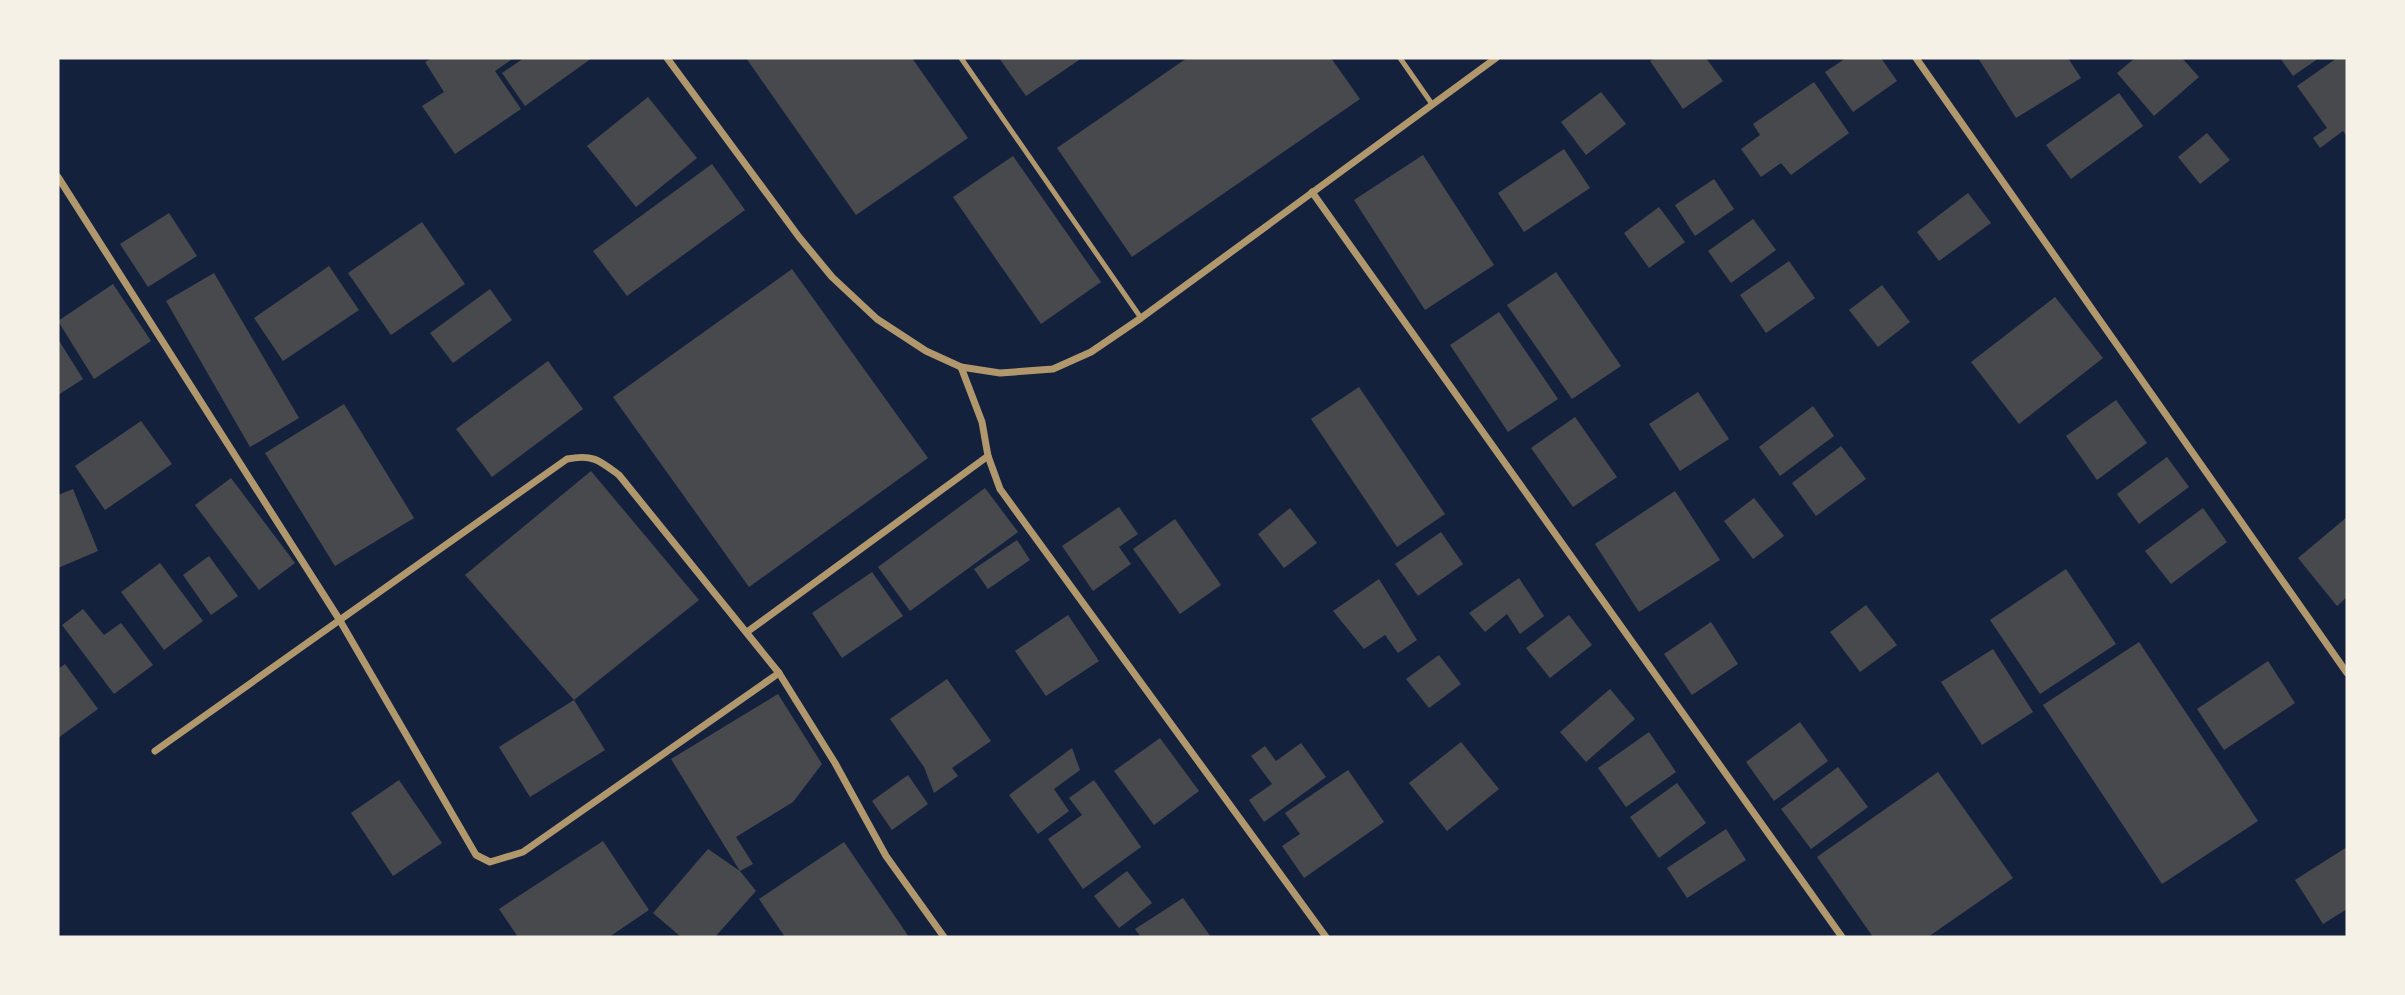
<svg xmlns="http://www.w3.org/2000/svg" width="2405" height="995" font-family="Cabin,sans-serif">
	<rect width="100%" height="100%" fill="#14213d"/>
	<!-- building -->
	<g fill="#48494c">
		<path d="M 432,58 L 514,58 L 495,71 L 521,109 L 455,154 L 422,106 L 444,92 L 425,62 Z"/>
		<path d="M 524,58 L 592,58 L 525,106 L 502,73 Z"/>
		<path d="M 746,58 L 912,58 L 968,138 L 856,215 Z"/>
		<path d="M 999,58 L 1082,58 L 1026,96 Z"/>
		<path d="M 1187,58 L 1331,58 L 1360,99 L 1132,257 L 1057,148 Z"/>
		<path d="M 1655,58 L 1706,58 L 1723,81 L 1683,109 L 1650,61 Z"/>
		<path d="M 1846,58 L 1881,58 L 1897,81 L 1853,112 L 1825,72 Z"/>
		<path d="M 1978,58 L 2068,58 L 2081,78 L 2016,118 Z"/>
		<path d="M 2135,58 L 2182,58 L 2199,77 L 2154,116 L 2117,73 Z"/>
		<path d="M 2280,58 L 2319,58 L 2293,76 Z"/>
		<path d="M 2337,58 L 2347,58 L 2347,137 L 2343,131 L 2320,148 L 2313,138 L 2327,128 L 2297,86 Z"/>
		<path d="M 1814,82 L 1849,133 L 1791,175 L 1781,163 L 1761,177 L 1741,149 L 1760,135 L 1753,124 Z"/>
		<path d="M 1601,92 L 1626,124 L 1586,155 L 1561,122 Z"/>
		<path d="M 2119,93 L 2143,126 L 2071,179 L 2046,145 Z"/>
		<path d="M 648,97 L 697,158 L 636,207 L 587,146 Z"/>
		<path d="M 2207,133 L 2230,160 L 2200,184 L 2178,157 Z"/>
		<path d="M 1564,149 L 1590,188 L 1524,232 L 1498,193 Z"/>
		<path d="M 1423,155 L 1494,265 L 1425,310 L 1354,200 Z"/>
		<path d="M 1013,156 L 1101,282 L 1041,324 L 953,197 Z"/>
		<path d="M 712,164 L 745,210 L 627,296 L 593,251 Z"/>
		<path d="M 1714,179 L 1734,209 L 1695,236 L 1675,205 Z"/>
		<path d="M 1968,193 L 1991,223 L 1939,261 L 1917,232 Z"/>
		<path d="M 1659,207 L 1685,242 L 1649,268 L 1624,233 Z"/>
		<path d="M 169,213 L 197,256 L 148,287 L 120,244 Z"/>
		<path d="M 1753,219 L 1776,250 L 1731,283 L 1708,251 Z"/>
		<path d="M 422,222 L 465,284 L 391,335 L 348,273 Z"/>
		<path d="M 1789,261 L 1815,298 L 1766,333 L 1740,295 Z"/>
		<path d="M 329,266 L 359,310 L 283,361 L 254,318 Z"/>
		<path d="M 792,269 L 928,458 L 749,587 L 613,397 Z"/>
		<path d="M 1556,272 L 1621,366 L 1572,399 L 1507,305 Z"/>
		<path d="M 214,273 L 299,418 L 250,447 L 166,301 Z"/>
		<path d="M 113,284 L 151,341 L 94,379 L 58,321 Z"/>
		<path d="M 1882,285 L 1910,322 L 1878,347 L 1849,310 Z"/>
		<path d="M 490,289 L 512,320 L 453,363 L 430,333 Z"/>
		<path d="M 2055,297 L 2103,358 L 2019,424 L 1971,362 Z"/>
		<path d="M 1499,312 L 1558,399 L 1508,432 L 1450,345 Z"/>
		<path d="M 58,339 L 83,379 L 58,395 Z"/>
		<path d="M 548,361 L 583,409 L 492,477 L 456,429 Z"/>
		<path d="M 1359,387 L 1445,514 L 1397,547 L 1311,419 Z"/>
		<path d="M 1698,392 L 1729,439 L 1680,471 L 1649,424 Z"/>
		<path d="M 2116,400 L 2147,443 L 2097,480 L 2066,436 Z"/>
		<path d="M 344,404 L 414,518 L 335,566 L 265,453 Z"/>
		<path d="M 1813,406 L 1834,436 L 1780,476 L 1759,447 Z"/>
		<path d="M 1575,417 L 1617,477 L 1573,507 L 1531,448 Z"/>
		<path d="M 141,421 L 172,464 L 105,510 L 75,466 Z"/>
		<path d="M 1841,446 L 1866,479 L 1816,516 L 1792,483 Z"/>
		<path d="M 2167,457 L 2189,487 L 2139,524 L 2117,494 Z"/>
		<path d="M 591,471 L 699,600 L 574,700 L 465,575 Z"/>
		<path d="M 231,478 L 295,563 L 259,590 L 195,505 Z"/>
		<path d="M 985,488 L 1018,532 L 910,611 L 878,567 Z"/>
		<path d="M 73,489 L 98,551 L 58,568 L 58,495 Z"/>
		<path d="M 1675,491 L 1720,560 L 1639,612 L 1595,544 Z"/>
		<path d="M 1754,498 L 1784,536 L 1753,559 L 1724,521 Z"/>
		<path d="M 1119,507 L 1138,534 L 1119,547 L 1131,564 L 1093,591 L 1062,546 Z"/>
		<path d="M 1290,508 L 1317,543 L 1284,568 L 1258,534 Z"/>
		<path d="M 2203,508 L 2227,542 L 2171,584 L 2145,551 Z"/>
		<path d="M 2347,517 L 2347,597 L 2337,606 L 2298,558 Z"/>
		<path d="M 1175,519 L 1221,585 L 1180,614 L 1133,549 Z"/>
		<path d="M 1441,532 L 1463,564 L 1418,596 L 1395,564 Z"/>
		<path d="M 1017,540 L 1030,560 L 988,589 L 974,569 Z"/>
		<path d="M 209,556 L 238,596 L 211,615 L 183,575 Z"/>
		<path d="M 160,563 L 203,621 L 164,650 L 121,592 Z"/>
		<path d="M 2066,569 L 2116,644 L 2040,694 L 1990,620 Z"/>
		<path d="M 872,572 L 903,616 L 842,658 L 812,613 Z"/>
		<path d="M 1519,578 L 1544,616 L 1520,634 L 1507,614 L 1485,632 L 1469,613 Z"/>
		<path d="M 1379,579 L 1417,640 L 1398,653 L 1385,635 L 1364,649 L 1333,611 Z"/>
		<path d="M 1866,605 L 1897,645 L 1860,672 L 1830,632 Z"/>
		<path d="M 83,609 L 104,635 L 121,623 L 153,665 L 114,694 L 62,625 Z"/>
		<path d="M 1068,615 L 1099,661 L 1046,696 L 1015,651 Z"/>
		<path d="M 1569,615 L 1592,645 L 1550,678 L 1526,648 Z"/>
		<path d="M 1711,622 L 1738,664 L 1692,695 L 1664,654 Z"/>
		<path d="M 2139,642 L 2258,821 L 2162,884 L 2043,705 Z"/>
		<path d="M 1993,649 L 2033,712 L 1982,745 L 1941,682 Z"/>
		<path d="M 1439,655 L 1461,684 L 1429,708 L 1406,679 Z"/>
		<path d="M 2268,661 L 2295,703 L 2224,750 L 2197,709 Z"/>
		<path d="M 65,664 L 98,709 L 58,738 L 58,669 Z"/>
		<path d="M 947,679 L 991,741 L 952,768 L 958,776 L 934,793 L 924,767 L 890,719 Z"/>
		<path d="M 1610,689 L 1635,719 L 1586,762 L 1560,732 Z"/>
		<path d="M 778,694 L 822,764 L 793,802 L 736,837 L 753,864 L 740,871 L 756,891 L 715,937 L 681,937 L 653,913 L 708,849 L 740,871 L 671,759 Z"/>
		<path d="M 574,700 L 605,750 L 530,797 L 499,747 Z"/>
		<path d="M 1800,722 L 1828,761 L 1774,801 L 1746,762 Z"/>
		<path d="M 1649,732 L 1676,772 L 1626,807 L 1598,768 Z"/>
		<path d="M 1160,738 L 1199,791 L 1154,825 L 1114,771 Z"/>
		<path d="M 1461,742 L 1499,789 L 1447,831 L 1409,783 Z"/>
		<path d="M 1301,743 L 1326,777 L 1264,822 L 1249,800 L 1272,784 L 1251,756 L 1265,746 L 1276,761 Z"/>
		<path d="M 1072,748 L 1080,770 L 1054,789 L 1069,811 L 1038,834 L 1009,795 Z"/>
		<path d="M 1838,767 L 1868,807 L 1811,849 L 1781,809 Z"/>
		<path d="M 1348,770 L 1384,822 L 1304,878 L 1282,846 L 1300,834 L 1285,813 Z"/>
		<path d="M 1938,772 L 2013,878 L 1928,937 L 1873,937 L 1817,857 Z"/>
		<path d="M 908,775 L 928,804 L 892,830 L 872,801 Z"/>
		<path d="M 399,780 L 442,843 L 393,876 L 351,813 Z"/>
		<path d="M 1094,780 L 1141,847 L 1083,889 L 1048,839 L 1082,815 L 1069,798 Z"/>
		<path d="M 1677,783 L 1706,823 L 1659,858 L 1630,817 Z"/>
		<path d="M 1726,829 L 1746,860 L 1687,898 L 1667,868 Z"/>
		<path d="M 603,841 L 649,910 L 609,937 L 518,937 L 499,909 Z"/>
		<path d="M 844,842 L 909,937 L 785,937 L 759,899 Z"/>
		<path d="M 2347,847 L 2347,909 L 2323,924 L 2295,880 Z"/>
		<path d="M 1127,871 L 1152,903 L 1119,928 L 1094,896 Z"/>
		<path d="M 1183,898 L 1211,937 L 1141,937 L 1135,929 Z"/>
	</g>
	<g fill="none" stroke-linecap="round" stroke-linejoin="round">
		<!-- service -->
		<g stroke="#b1986c" stroke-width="5">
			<path d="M 961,58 L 1141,318"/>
			<path d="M 1400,58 L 1432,104"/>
		</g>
		<!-- minor -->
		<g stroke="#b1986c" stroke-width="7">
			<path d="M 667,58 L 799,237 L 832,277 L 877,319 L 926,351 L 961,367 L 1000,373 L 1053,369 L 1091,352 L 1141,318 L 1496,58"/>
			<path d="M 1916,58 L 2347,673"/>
			<path d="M 58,177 L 339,619 L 476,855 L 490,862 L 523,852 L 779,673"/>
			<path d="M 1312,192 L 1842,937"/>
			<path d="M 961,367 L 982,422 L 988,456 L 1000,489 L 1326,937"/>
			<path d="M 747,632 L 988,456"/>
			<path d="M 155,751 L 567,459 C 593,454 599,460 619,475 L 779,673 L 835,763 L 886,856 L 944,937"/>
		</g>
	</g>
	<!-- border -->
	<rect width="2405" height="995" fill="none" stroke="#f6f1e7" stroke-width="119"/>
</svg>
